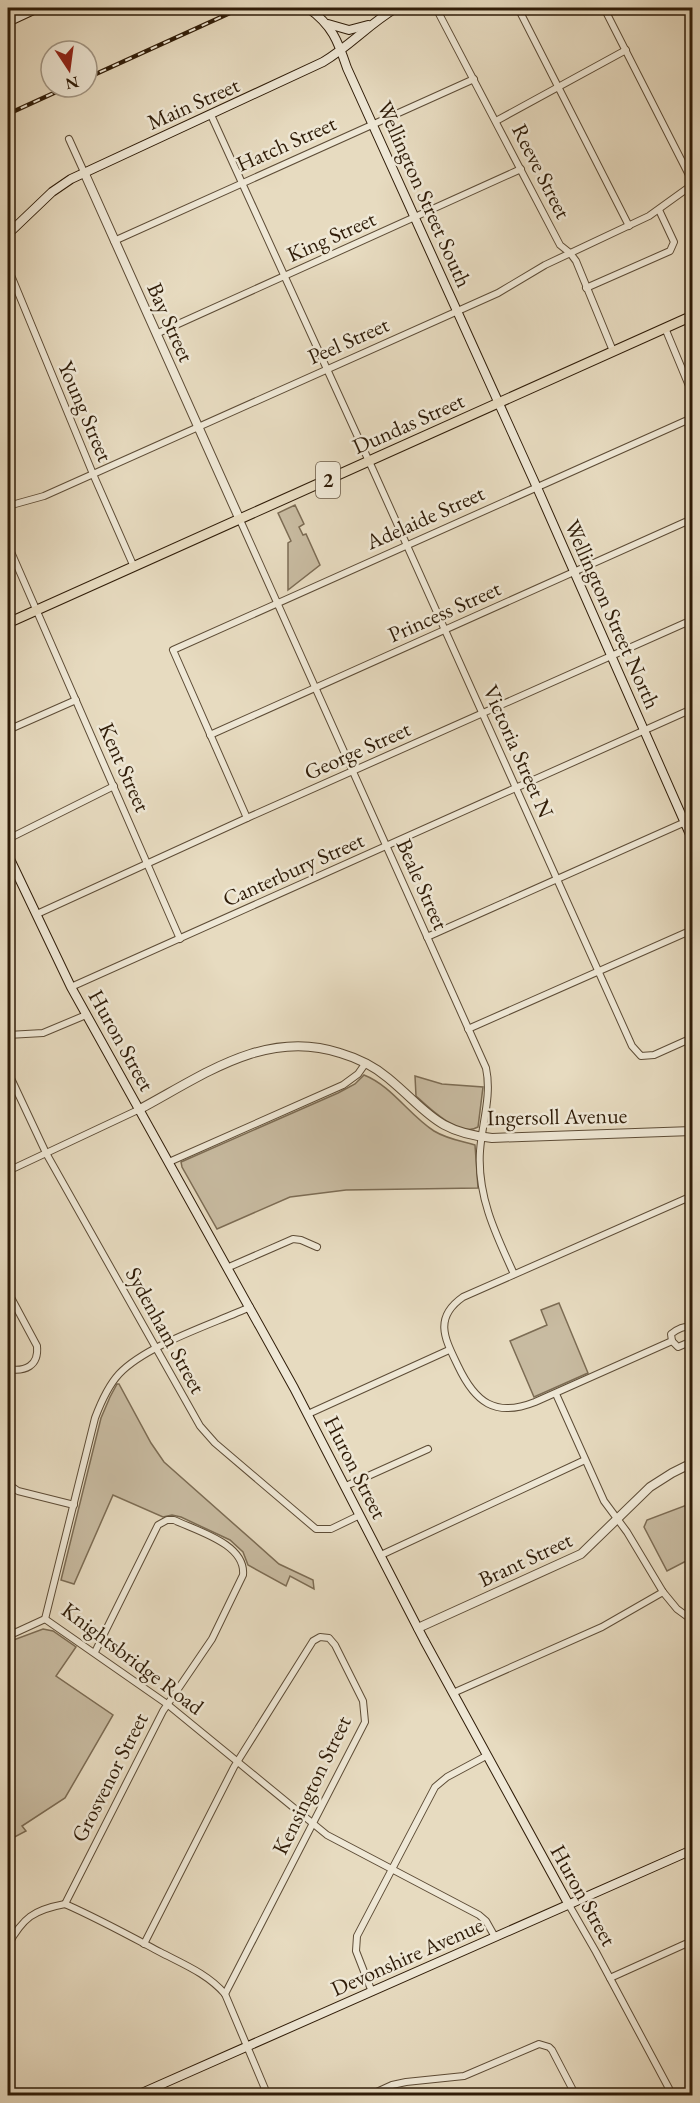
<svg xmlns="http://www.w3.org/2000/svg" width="700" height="2103" font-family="'EB Garamond',serif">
	<rect width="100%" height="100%" fill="#e7dbc0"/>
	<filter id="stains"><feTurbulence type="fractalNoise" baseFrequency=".00333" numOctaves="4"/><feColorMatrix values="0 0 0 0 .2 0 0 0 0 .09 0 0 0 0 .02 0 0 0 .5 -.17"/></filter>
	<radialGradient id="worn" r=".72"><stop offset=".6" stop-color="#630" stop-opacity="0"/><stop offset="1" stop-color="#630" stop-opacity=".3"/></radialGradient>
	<!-- green -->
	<g fill="#c8bba1" stroke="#7c6c54" stroke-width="1.5">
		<path d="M 295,505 L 304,524 L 299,527 L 303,535 L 306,534 L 320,565 L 288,590 L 288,543 L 291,541 L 278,513 Z"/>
		<path d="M 364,1075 C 392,1086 409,1115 434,1131 C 447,1139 461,1141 475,1145 L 478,1188 L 346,1190 L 290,1197 L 217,1229 L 182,1167 L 181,1162 L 338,1093 L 355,1084 Z"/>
		<path d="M 415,1076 L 442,1084 L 483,1087 L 478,1127 C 460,1138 429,1108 416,1096 Z"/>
		<path d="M 559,1303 L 588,1373 L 534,1397 L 510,1341 L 547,1325 L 541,1310 Z"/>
		<path d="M 117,1384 L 119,1384 L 151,1443 L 164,1462 L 279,1564 L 313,1580 L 314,1589 L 290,1576 L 286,1586 L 248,1565 L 243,1552 L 230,1540 L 181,1517 L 172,1515 L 163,1517 L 113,1495 L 74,1584 L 61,1580 L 101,1418 L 110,1397 Z"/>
		<path d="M 692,1503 L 692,1558 L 667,1571 L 644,1527 L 647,1520 Z"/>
		<path d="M 43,1629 L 53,1631 L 76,1647 L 56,1676 L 113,1715 L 65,1798 L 22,1826 L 26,1831 L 9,1840 L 8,1836 L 8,1642 Z"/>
	</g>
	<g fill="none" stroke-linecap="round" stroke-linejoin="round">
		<!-- minor casing -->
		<g stroke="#5d4c36" stroke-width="8">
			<g id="minor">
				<path d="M 436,8 L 560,245 L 570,253 L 576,261 L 613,351"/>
				<path d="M 518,8 L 629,226"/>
				<path d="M 604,8 L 692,181"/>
				<path d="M 211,115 L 373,470 L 632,1046 L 641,1056 L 654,1055 L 692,1038"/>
				<path d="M 496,121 L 626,50"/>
				<path d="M 69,139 L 84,172"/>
				<path d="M 114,241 L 474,79"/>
				<path d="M 8,268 L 93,474 L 134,567"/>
				<path d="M 586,288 L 670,251 L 674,242 L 659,210"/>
				<path d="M 665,328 L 692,393"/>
				<path d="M 156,334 L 521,169"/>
				<path d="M 8,506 L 44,496 L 498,293 L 545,265 L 649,216 L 692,185"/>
				<path d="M 240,520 L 486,1068 C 492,1096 482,1123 480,1151 C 477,1196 496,1235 514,1274"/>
				<path d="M 8,545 L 180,939"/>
				<path d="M 8,730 L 76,700"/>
				<path d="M 210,735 L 692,519"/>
				<path d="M 247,818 L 173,650 L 692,418"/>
				<path d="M 8,839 L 114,786"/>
				<path d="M 37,914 L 247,818 L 692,620"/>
				<path d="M 427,937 L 692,819"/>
				<path d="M 71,987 L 692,709"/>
				<path d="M 468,1029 L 692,930"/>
				<path d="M 8,1035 L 43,1033 L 86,1015"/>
				<path d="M 8,1072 L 46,1153 L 200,1426 L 215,1443 L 316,1529 L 331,1529 L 360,1515"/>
				<path d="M 169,1162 L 343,1085 L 358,1074 L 365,1064"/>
				<path d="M 8,1171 L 140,1109"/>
				<path d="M 229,1267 L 293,1239 L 301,1240 L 317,1247"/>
				<path d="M 8,1292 L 37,1346 C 39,1366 25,1372 8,1369"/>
				<path d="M 672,1341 L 535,1402 C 495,1418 475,1402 458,1366 C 445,1339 433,1318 463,1297 L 692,1196"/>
				<path d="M 672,1341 L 671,1334 C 676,1330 686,1324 692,1328"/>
				<path d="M 672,1341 L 678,1347 L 692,1341"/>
				<path d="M 556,1394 L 604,1501 L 627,1532 L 663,1592 L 677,1609 L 692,1620"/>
				<path d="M 308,1414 L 449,1350"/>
				<path d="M 8,1484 L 18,1491 L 74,1505"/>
				<path d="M 346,1486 L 428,1449"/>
				<path d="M 381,1555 L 585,1460"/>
				<path d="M 45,1619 L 167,1704 L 327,1835 L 479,1915 L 486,1921 L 495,1937"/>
				<path d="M 45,1619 L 95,1418 C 101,1402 108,1386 119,1374 C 146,1345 213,1324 250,1307"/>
				<path d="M 8,1636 L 45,1619"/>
				<path d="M 453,1693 L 602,1627 L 663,1592"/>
				<path d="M 65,1904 L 163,1711 L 212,1639 L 243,1575 C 246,1544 197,1531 174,1520 L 167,1520 L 158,1525 L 95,1652"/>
				<path d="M 65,1904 C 97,1918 128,1935 160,1952 C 183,1964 208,1974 225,1994 L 268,2096"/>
				<path d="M 569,1905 L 596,1952 L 673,2096"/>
				<path d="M 144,1944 L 234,1767 L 313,1641 L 320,1637 L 329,1638 L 335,1645 L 363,1701 L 365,1722 L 225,1994"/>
				<path d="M 8,1945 C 23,1918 33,1910 65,1904"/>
				<path d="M 610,1978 L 692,1941"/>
				<path d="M 372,1992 L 356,1951 L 357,1936 L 435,1787 L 447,1777 L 486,1756"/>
				<path d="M 368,2096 L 392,2085 L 406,2082 L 464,2076 L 539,2044 L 549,2047 L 552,2050 L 576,2096"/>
			</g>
		</g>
		<!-- tertiary casing -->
		<g stroke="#5d4c36" stroke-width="10">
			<g id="tertiary">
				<path d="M 84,172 L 240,520"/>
				<path d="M 140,1109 C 202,1076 266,1028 340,1053 C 357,1058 374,1066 388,1078 C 428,1111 435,1132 492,1138 L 692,1131"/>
				<path d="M 418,1628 L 581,1554 L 650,1487 L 672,1473 L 692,1463"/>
			</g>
		</g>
		<!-- secondary casing -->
		<g stroke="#2f1c08" stroke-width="10">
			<g id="secondary">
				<path d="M 308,8 C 332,25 338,41 347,68 L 539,492 L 692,839"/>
				<path d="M 8,22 L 38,8"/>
				<path d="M 328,24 L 349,30 L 368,25"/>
				<path d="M 8,234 L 52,192 L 71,179 L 323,62 C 351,45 369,24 396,8"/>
				<path d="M 8,855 L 71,987 L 294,1388 L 424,1640 L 569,1905"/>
				<path d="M 135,2096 L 692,1850"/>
			</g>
		</g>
		<!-- primary casing -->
		<g stroke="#2f1c08" stroke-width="11">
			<path id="primary" d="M 8,623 L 692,316"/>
		</g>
		<!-- minor -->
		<use href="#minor" stroke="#efe8d6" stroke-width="6"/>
		<!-- tertiary -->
		<use href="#tertiary" stroke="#efe8d6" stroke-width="8"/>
		<!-- secondary -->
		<use href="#secondary" stroke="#efe8d6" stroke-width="8"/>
		<!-- primary -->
		<use href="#primary" stroke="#e7dbc0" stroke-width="9"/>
		<!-- rail casing -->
		<g stroke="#2f1c08" stroke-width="4.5">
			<g id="rail">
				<path d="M 87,78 L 241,8"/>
				<path d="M 8,114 L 67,87"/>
			</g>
		</g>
		<!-- rail -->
		<use href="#rail" stroke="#efe8d6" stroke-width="2" stroke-dasharray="7" stroke-linecap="butt"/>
	</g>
	<g text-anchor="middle" stroke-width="5" stroke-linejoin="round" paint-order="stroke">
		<!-- shield labels -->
		<rect fill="#efe8d6" stroke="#695946" stroke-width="1.5" x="316" y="462" width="24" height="36" rx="4.5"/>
		<g font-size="21" font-weight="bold" fill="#2f1c08">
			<text x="328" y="487">2</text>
		</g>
		<!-- street labels -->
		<g font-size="22" fill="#2f1c08" stroke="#efe8d6">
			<text transform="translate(193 103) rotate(-24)" y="8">Main Street</text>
			<text transform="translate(286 143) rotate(-24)" y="8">Hatch Street</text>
			<text transform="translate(542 171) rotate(63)" y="8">Reeve Street</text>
			<text transform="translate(425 194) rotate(66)" y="8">Wellington Street South</text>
			<text transform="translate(331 236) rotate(-24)" y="8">King Street</text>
			<text transform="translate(171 322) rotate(66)" y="8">Bay Street</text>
			<text transform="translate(348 340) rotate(-24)" y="8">Peel Street</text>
			<text transform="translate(86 411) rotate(67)" y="8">Young Street</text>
			<text transform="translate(408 423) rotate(-24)" y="8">Dundas Street</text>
			<text transform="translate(425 517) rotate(-24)" y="8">Adelaide Street</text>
			<text transform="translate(444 611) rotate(-24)" y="8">Princess Street</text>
			<text transform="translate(613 614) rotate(66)" y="8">Wellington Street North</text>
			<text transform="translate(357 750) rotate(-24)" y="8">George Street</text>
			<text transform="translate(519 751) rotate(66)" y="8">Victoria Street N</text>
			<text transform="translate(125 767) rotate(66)" y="8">Kent Street</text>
			<text transform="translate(293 869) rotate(-24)" y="8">Canterbury Street</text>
			<text transform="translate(423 884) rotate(66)" y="8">Beale Street</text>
			<text transform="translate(122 1040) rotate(61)" y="8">Huron Street</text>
			<text transform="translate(557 1116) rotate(-1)" y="8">Ingersoll Avenue</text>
			<text transform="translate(166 1330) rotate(61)" y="8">Sydenham Street</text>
			<text transform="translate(356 1467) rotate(63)" y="8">Huron Street</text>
			<text transform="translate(525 1559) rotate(-25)" y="8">Brant Street</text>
			<text transform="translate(133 1658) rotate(37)" y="8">Knightsbridge Road</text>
			<text transform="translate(109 1777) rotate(-63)" y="8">Grosvenor Street</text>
			<text transform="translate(311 1785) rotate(-64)" y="8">Kensington Street</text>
			<text transform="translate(584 1895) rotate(61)" y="8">Huron Street</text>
			<text transform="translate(407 1956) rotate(-24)" y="8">Devonshire Avenue</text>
		</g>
	</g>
	<!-- margin -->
	<rect width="700" height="2103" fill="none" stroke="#e7dbc0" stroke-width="30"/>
	<rect x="9" y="9" width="682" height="2085" fill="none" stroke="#2f1c08" stroke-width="3"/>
	<rect x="15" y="15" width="670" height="2073" fill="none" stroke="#2f1c08" stroke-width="1.5"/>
	<!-- north arrow -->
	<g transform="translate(69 69) rotate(167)"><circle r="28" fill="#efe8d6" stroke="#a29684" stroke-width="1.5"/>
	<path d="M0-4.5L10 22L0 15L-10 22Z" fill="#8f2418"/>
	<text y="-9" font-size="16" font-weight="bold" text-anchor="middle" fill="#2f1c08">N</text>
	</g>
	<rect width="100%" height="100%" filter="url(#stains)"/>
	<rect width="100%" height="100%" fill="url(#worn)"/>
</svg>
